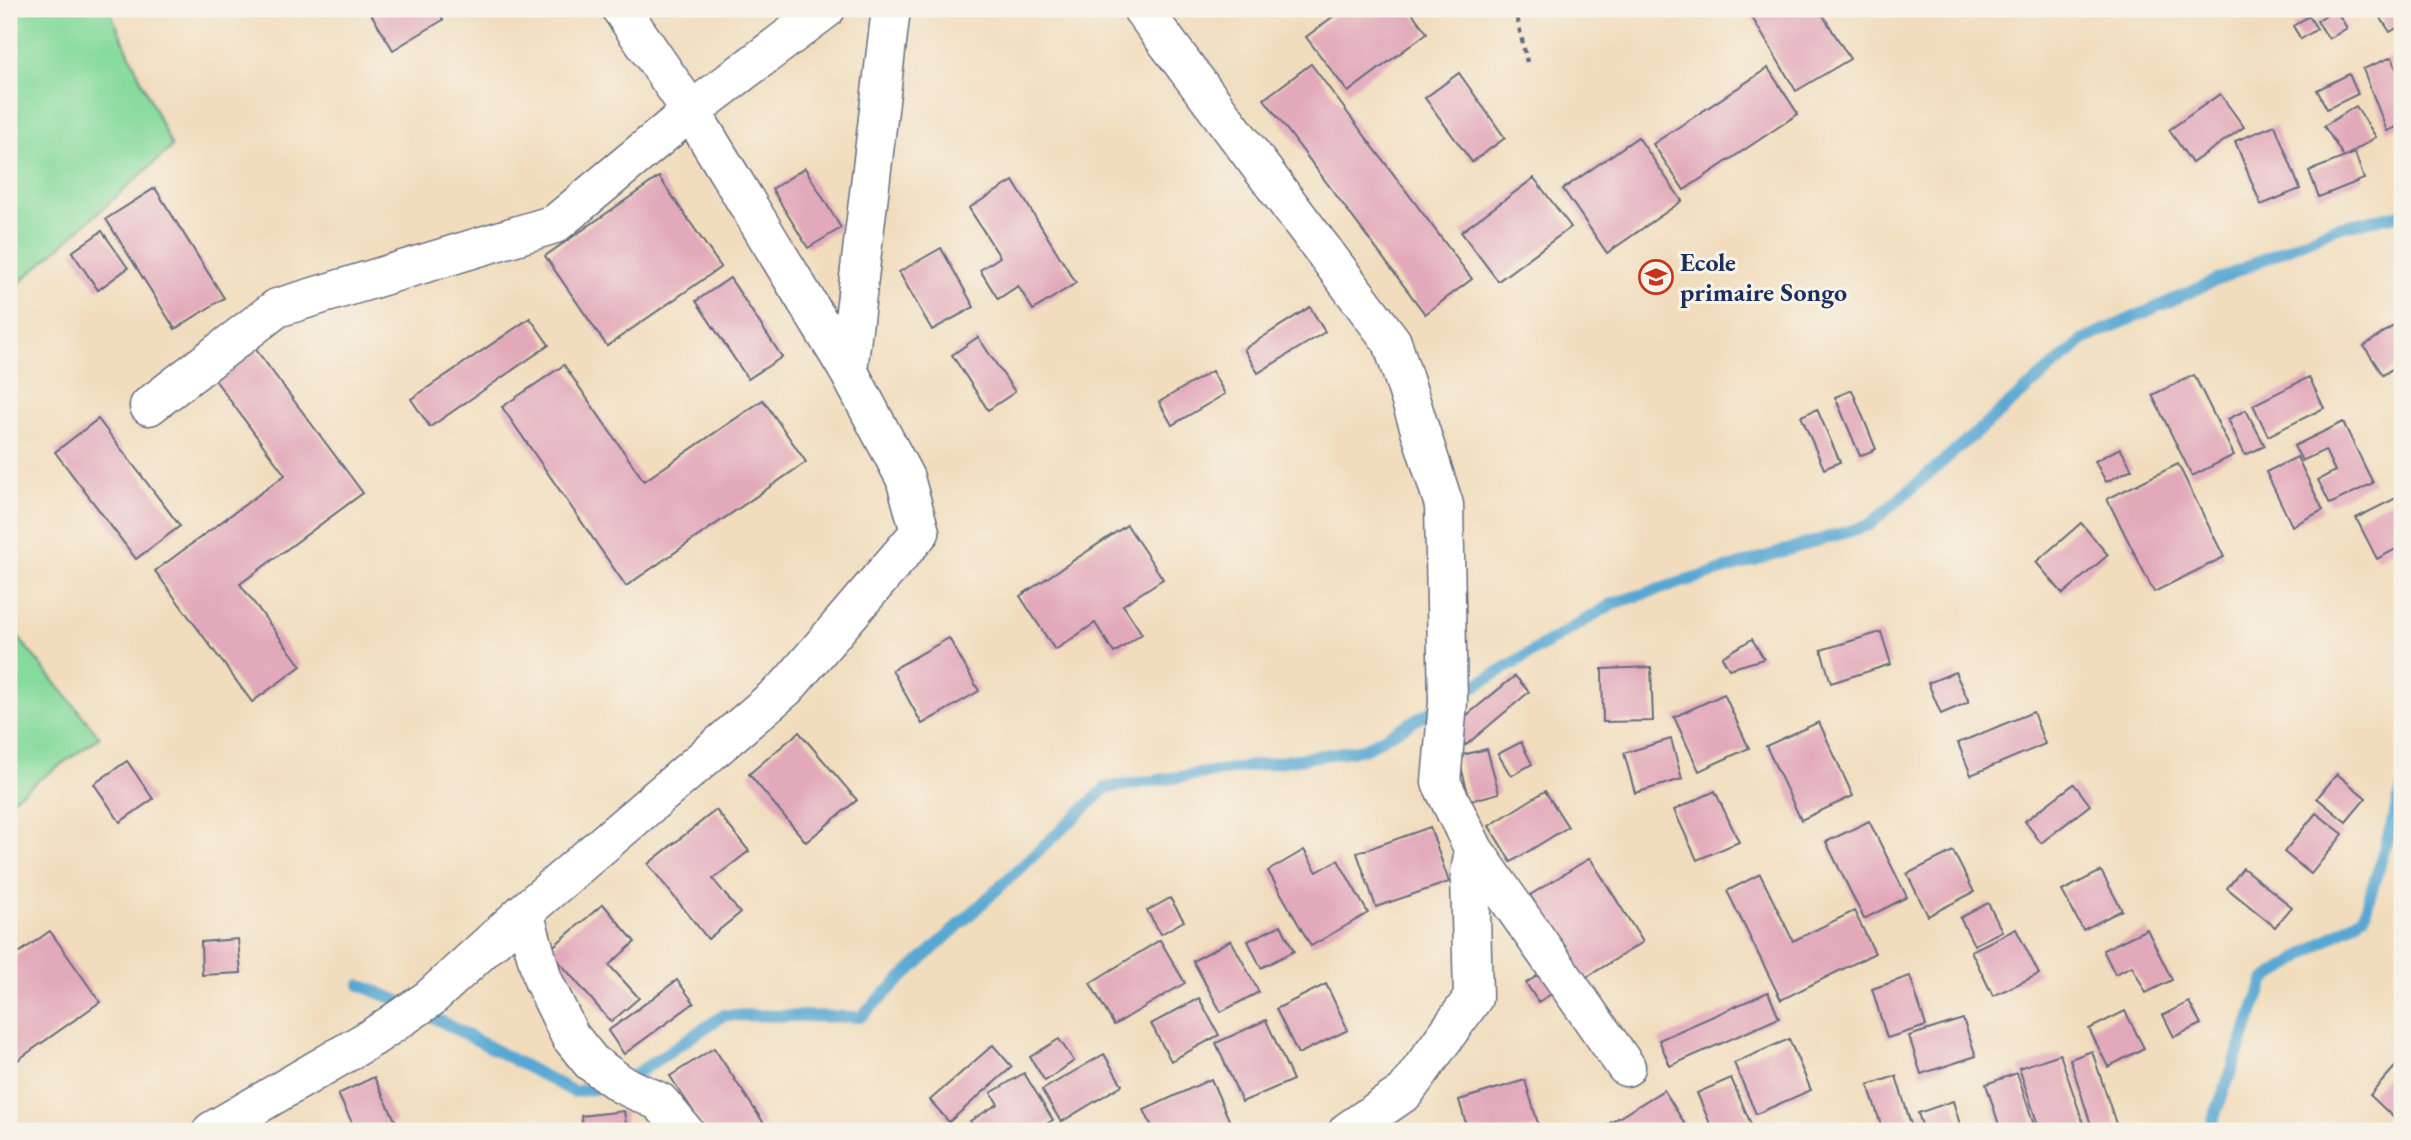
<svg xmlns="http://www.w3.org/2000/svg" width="2411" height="1140" font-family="'EB Garamond',serif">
	<rect width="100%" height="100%" fill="#f7f3e8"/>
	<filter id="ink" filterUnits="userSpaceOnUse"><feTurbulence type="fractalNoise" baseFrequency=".0143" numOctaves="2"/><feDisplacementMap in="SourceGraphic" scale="14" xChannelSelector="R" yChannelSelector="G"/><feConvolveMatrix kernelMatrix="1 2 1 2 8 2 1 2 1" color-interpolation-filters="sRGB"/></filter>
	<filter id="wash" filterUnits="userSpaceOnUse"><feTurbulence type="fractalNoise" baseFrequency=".00686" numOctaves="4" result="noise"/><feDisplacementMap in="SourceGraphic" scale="28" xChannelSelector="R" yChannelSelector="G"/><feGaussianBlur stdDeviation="1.57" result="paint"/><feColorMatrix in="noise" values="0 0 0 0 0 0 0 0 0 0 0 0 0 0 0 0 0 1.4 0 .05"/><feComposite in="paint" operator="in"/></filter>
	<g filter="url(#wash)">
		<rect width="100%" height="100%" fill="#f1ddbd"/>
		<!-- green -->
		<g fill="#85da9c" stroke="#50847d" stroke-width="2">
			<path d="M 9,9 L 109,9 L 172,147 L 9,292 Z"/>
			<path d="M 9,626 L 100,737 L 9,801 Z"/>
		</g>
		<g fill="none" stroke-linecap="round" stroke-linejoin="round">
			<!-- stream -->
			<g stroke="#58a7d2" stroke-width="12">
				<path d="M 360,985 L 416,1008 L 574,1092 L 610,1086"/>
				<path d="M 627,1080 L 724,1015 L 860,1017 L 1106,788 L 1364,749 L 1448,702 L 1614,603 L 1869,525 L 2085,339 L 2334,228 L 2402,214"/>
				<path d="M 2209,1131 L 2265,980 L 2364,916 L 2402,790"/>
			</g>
		</g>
		<g id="blocks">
			<!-- building -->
			<g fill="#e2a9ba">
				<path d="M 368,9 L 437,9 L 443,20 L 393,50 Z"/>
				<path d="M 1343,9 L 1409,9 L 1427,33 L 1348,92 L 1306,37 Z"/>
				<path d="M 1747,9 L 1819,9 L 1850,59 L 1796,91 Z"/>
				<path d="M 2335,9 L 2347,28 L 2329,39 L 2317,21 Z"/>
				<path d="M 2375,9 L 2402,9 L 2402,25 L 2390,32 Z"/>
				<path d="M 2309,16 L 2317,29 L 2301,39 L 2293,26 Z"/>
				<path d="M 2392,57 L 2402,83 L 2402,125 L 2387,131 L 2363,69 Z"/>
				<path d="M 1311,64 L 1472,279 L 1425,314 L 1264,99 Z"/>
				<path d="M 1768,68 L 1798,114 L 1684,190 L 1653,144 Z"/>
				<path d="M 1459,73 L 1505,138 L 1472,162 L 1425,98 Z"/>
				<path d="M 2349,74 L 2358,94 L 2327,109 L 2317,90 Z"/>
				<path d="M 2220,94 L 2244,127 L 2192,163 L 2169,130 Z"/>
				<path d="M 2356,106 L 2376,137 L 2344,157 L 2324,126 Z"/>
				<path d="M 2275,125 L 2300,189 L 2261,205 L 2235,141 Z"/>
				<path d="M 1638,137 L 1682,201 L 1607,253 L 1563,189 Z"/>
				<path d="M 2355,153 L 2364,179 L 2319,197 L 2309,171 Z"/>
				<path d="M 805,168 L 841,228 L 808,248 L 772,189 Z"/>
				<path d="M 659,177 L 721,267 L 607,346 L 545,256 Z"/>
				<path d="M 1534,178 L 1571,227 L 1498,281 L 1461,232 Z"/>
				<path d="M 1013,181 L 1076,283 L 1033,310 L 1018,286 L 998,299 L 980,270 L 1000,257 L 969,208 Z"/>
				<path d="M 155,188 L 224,298 L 175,329 L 106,219 Z"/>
				<path d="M 102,231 L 128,268 L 98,290 L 72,252 Z"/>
				<path d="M 941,248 L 974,307 L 932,330 L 899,272 Z"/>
				<path d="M 730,278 L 782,357 L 748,379 L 696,301 Z"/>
				<path d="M 1310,307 L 1325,332 L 1258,373 L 1244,349 Z"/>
				<path d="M 530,318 L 549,345 L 430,427 L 411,399 Z"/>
				<path d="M 2402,320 L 2402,362 L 2383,375 L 2364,346 Z"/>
				<path d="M 978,337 L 1015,392 L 988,410 L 952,355 Z"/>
				<path d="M 251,343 L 363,493 L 240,584 L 301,666 L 252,702 L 155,571 L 285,475 L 210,373 Z"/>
				<path d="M 564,365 L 644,481 L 763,400 L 806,462 L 626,586 L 502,407 Z"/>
				<path d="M 1212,371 L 1225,394 L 1172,425 L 1159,402 Z"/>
				<path d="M 2194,375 L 2234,455 L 2192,476 L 2152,395 Z"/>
				<path d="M 2309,377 L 2324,408 L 2268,436 L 2253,405 Z"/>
				<path d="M 1852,390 L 1876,449 L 1860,456 L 1835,397 Z"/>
				<path d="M 1817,409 L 1840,462 L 1824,469 L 1801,416 Z"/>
				<path d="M 2246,410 L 2265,446 L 2245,455 L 2228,419 Z"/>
				<path d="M 98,419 L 180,526 L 136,559 L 55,452 Z"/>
				<path d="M 2343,422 L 2373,483 L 2330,504 L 2318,480 L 2335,471 L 2325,450 L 2302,461 L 2294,446 Z"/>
				<path d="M 2120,448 L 2132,469 L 2106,482 L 2095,461 Z"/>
				<path d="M 2297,457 L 2323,510 L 2292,526 L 2266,472 Z"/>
				<path d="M 2178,464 L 2224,557 L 2154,592 L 2107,499 Z"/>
				<path d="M 2396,498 L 2402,510 L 2402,546 L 2377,559 L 2356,518 Z"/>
				<path d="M 2081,523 L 2108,555 L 2063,594 L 2036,562 Z"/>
				<path d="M 1127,525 L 1163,579 L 1123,605 L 1142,634 L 1114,653 L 1095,623 L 1055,650 L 1020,596 Z"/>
				<path d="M 1881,632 L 1891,664 L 1831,683 L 1821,650 Z"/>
				<path d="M 949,638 L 979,691 L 922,724 L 892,670 Z"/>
				<path d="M 1752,639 L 1764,659 L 1729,669 L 1722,657 Z"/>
				<path d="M 1651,667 L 1653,721 L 1603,722 L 1602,669 Z"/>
				<path d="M 1955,672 L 1969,702 L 1941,714 L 1928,683 Z"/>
				<path d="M 1515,676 L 1529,692 L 1466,745 L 1451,728 Z"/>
				<path d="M 1724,694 L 1749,748 L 1699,771 L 1674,717 Z"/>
				<path d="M 2033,712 L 2045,744 L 1971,775 L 1958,743 Z"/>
				<path d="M 1819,722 L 1853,796 L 1801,820 L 1766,746 Z"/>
				<path d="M 799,732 L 857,800 L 806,842 L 749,774 Z"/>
				<path d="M 1671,739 L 1682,779 L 1635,793 L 1624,753 Z"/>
				<path d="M 1521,742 L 1532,764 L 1511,776 L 1498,754 Z"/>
				<path d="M 1487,749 L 1499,793 L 1470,801 L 1458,756 Z"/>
				<path d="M 127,761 L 153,799 L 120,822 L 94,784 Z"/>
				<path d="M 2337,774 L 2366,798 L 2346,822 L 2317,798 Z"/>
				<path d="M 2074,784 L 2090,805 L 2041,843 L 2025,821 Z"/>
				<path d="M 1545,791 L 1568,827 L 1511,862 L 1489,826 Z"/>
				<path d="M 1715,791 L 1739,842 L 1697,860 L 1674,810 Z"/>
				<path d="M 716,810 L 749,851 L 713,879 L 740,913 L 708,939 L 648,864 Z"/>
				<path d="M 2316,813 L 2343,834 L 2311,874 L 2284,852 Z"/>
				<path d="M 1869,821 L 1907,897 L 1864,919 L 1826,842 Z"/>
				<path d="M 1430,827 L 1449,882 L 1376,907 L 1357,853 Z"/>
				<path d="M 1304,850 L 1317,872 L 1338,860 L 1368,913 L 1311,946 L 1268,871 Z"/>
				<path d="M 1953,851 L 1974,892 L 1928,916 L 1907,874 Z"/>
				<path d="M 1590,858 L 1643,942 L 1582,980 L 1530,895 Z"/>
				<path d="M 2243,868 L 2292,907 L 2275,927 L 2227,888 Z"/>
				<path d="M 2101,871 L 2122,910 L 2083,930 L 2062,891 Z"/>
				<path d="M 1760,874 L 1793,941 L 1854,911 L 1875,953 L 1781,1000 L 1727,891 Z"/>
				<path d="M 1170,898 L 1184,921 L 1161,934 L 1147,911 Z"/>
				<path d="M 1988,903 L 2002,931 L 1974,945 L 1960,918 Z"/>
				<path d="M 603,904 L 635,942 L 609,965 L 639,998 L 611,1022 L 549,950 Z"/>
				<path d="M 1281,925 L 1294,951 L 1261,968 L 1248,941 Z"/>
				<path d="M 2016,929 L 2039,974 L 1993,996 L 1971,951 Z"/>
				<path d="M 2147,929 L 2172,980 L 2146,993 L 2132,966 L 2115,974 L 2103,950 Z"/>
				<path d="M 50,931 L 100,1002 L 9,1066 L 9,960 Z"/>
				<path d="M 238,939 L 241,973 L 202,975 L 201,942 Z"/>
				<path d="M 1160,940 L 1185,983 L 1114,1025 L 1090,983 Z"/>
				<path d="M 1231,940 L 1259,992 L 1221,1012 L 1193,961 Z"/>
				<path d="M 1548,969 L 1560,989 L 1538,1002 L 1526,983 Z"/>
				<path d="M 1910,976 L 1926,1026 L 1887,1038 L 1872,989 Z"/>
				<path d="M 677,980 L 694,1003 L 624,1054 L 608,1031 Z"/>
				<path d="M 1326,984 L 1348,1030 L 1298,1054 L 1276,1009 Z"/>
				<path d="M 1768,992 L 1779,1018 L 1670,1066 L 1659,1040 Z"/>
				<path d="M 1199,998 L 1219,1035 L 1171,1061 L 1151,1024 Z"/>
				<path d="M 2189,1002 L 2201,1024 L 2174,1037 L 2163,1015 Z"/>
				<path d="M 2125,1011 L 2144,1048 L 2108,1067 L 2089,1029 Z"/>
				<path d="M 1963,1019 L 1976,1056 L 1921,1074 L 1909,1036 Z"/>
				<path d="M 1266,1020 L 1293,1080 L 1242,1102 L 1216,1043 Z"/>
				<path d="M 1059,1039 L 1074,1061 L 1045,1081 L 1030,1057 Z"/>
				<path d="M 1789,1039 L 1811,1090 L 1756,1114 L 1734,1063 Z"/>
				<path d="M 993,1045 L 1012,1067 L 949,1122 L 930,1100 Z"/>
				<path d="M 714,1048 L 765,1125 L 756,1131 L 706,1131 L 670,1076 Z"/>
				<path d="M 2092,1051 L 2117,1127 L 2103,1131 L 2093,1131 L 2070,1059 Z"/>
				<path d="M 1104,1054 L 1122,1085 L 1061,1122 L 1042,1090 Z"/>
				<path d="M 2060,1054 L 2086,1131 L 2040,1131 L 2019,1068 Z"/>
				<path d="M 2402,1059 L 2402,1109 L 2394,1118 L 2370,1095 Z"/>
				<path d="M 1024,1073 L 1053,1120 L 1034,1131 L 977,1131 L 970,1121 L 998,1104 L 991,1093 Z"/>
				<path d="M 2017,1073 L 2034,1125 L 2014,1131 L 2001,1131 L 1986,1084 Z"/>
				<path d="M 1896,1076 L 1913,1131 L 1883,1131 L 1868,1085 Z"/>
				<path d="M 374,1077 L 396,1122 L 377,1131 L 356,1131 L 338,1094 Z"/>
				<path d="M 1731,1078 L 1751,1124 L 1734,1131 L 1713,1131 L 1697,1093 Z"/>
				<path d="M 1211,1079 L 1234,1131 L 1154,1131 L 1144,1110 Z"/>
				<path d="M 1525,1080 L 1539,1127 L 1526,1131 L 1468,1131 L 1459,1100 Z"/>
				<path d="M 1664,1090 L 1689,1131 L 1604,1131 L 1602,1128 Z"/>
				<path d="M 1953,1101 L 1962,1131 L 1924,1131 L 1918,1113 Z"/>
				<path d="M 624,1111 L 627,1131 L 583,1131 L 581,1116 Z"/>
			</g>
		</g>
	</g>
	<g filter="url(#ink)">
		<use href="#blocks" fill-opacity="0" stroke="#666c7f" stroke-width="2"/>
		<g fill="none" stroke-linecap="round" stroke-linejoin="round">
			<!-- minor casing -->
			<g stroke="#666c7f" stroke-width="41">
				<g id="minor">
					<path d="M 1142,9 L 1392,342 L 1444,505 L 1448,702 L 1441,782 L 1474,850 L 1626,1067"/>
					<path d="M 848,370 L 891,9"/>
					<path d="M 149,406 L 277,308 L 555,224 L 691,111 L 621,9"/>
					<path d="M 524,912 L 543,980 L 570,1036 L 591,1062 L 621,1084 L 660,1102 L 684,1131"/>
					<path d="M 1348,1131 L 1405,1092 L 1473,998 L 1470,873 L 1474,850"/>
				</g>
			</g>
			<!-- tertiary casing -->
			<g stroke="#666c7f" stroke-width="41">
				<path id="tertiary" d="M 212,1131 L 373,1037 L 429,999 L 524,912 L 787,687 L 920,532 L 905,478 L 848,370 L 691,111 L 826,9"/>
			</g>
			<!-- path -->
			<path stroke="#666c7f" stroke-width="4.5" stroke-dasharray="5 5" stroke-linecap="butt" d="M 1515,9 L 1527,62"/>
			<!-- minor -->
			<use href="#minor" stroke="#fff" stroke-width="38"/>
			<!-- tertiary -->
			<use href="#tertiary" stroke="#fff" stroke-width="38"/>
		</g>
	</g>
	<!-- icons -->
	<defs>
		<g id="school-ring" transform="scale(1.75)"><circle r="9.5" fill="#f7f3e8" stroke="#c8321e" stroke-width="1.5"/><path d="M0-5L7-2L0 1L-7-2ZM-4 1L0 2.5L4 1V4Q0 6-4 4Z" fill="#c8321e"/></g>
	</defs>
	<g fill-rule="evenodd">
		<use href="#school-ring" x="1656" y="277"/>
	</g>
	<g text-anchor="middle" stroke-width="6" stroke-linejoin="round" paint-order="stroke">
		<!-- poi labels -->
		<g font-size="26" font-weight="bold" fill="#1b2f5e" stroke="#f7f3e8" text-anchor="start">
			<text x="1680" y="271">Ecole<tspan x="1680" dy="30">primaire Songo</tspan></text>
		</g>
	</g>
	<!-- margin -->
	<rect width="2411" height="1140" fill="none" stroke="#f7f3e8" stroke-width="35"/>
</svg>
